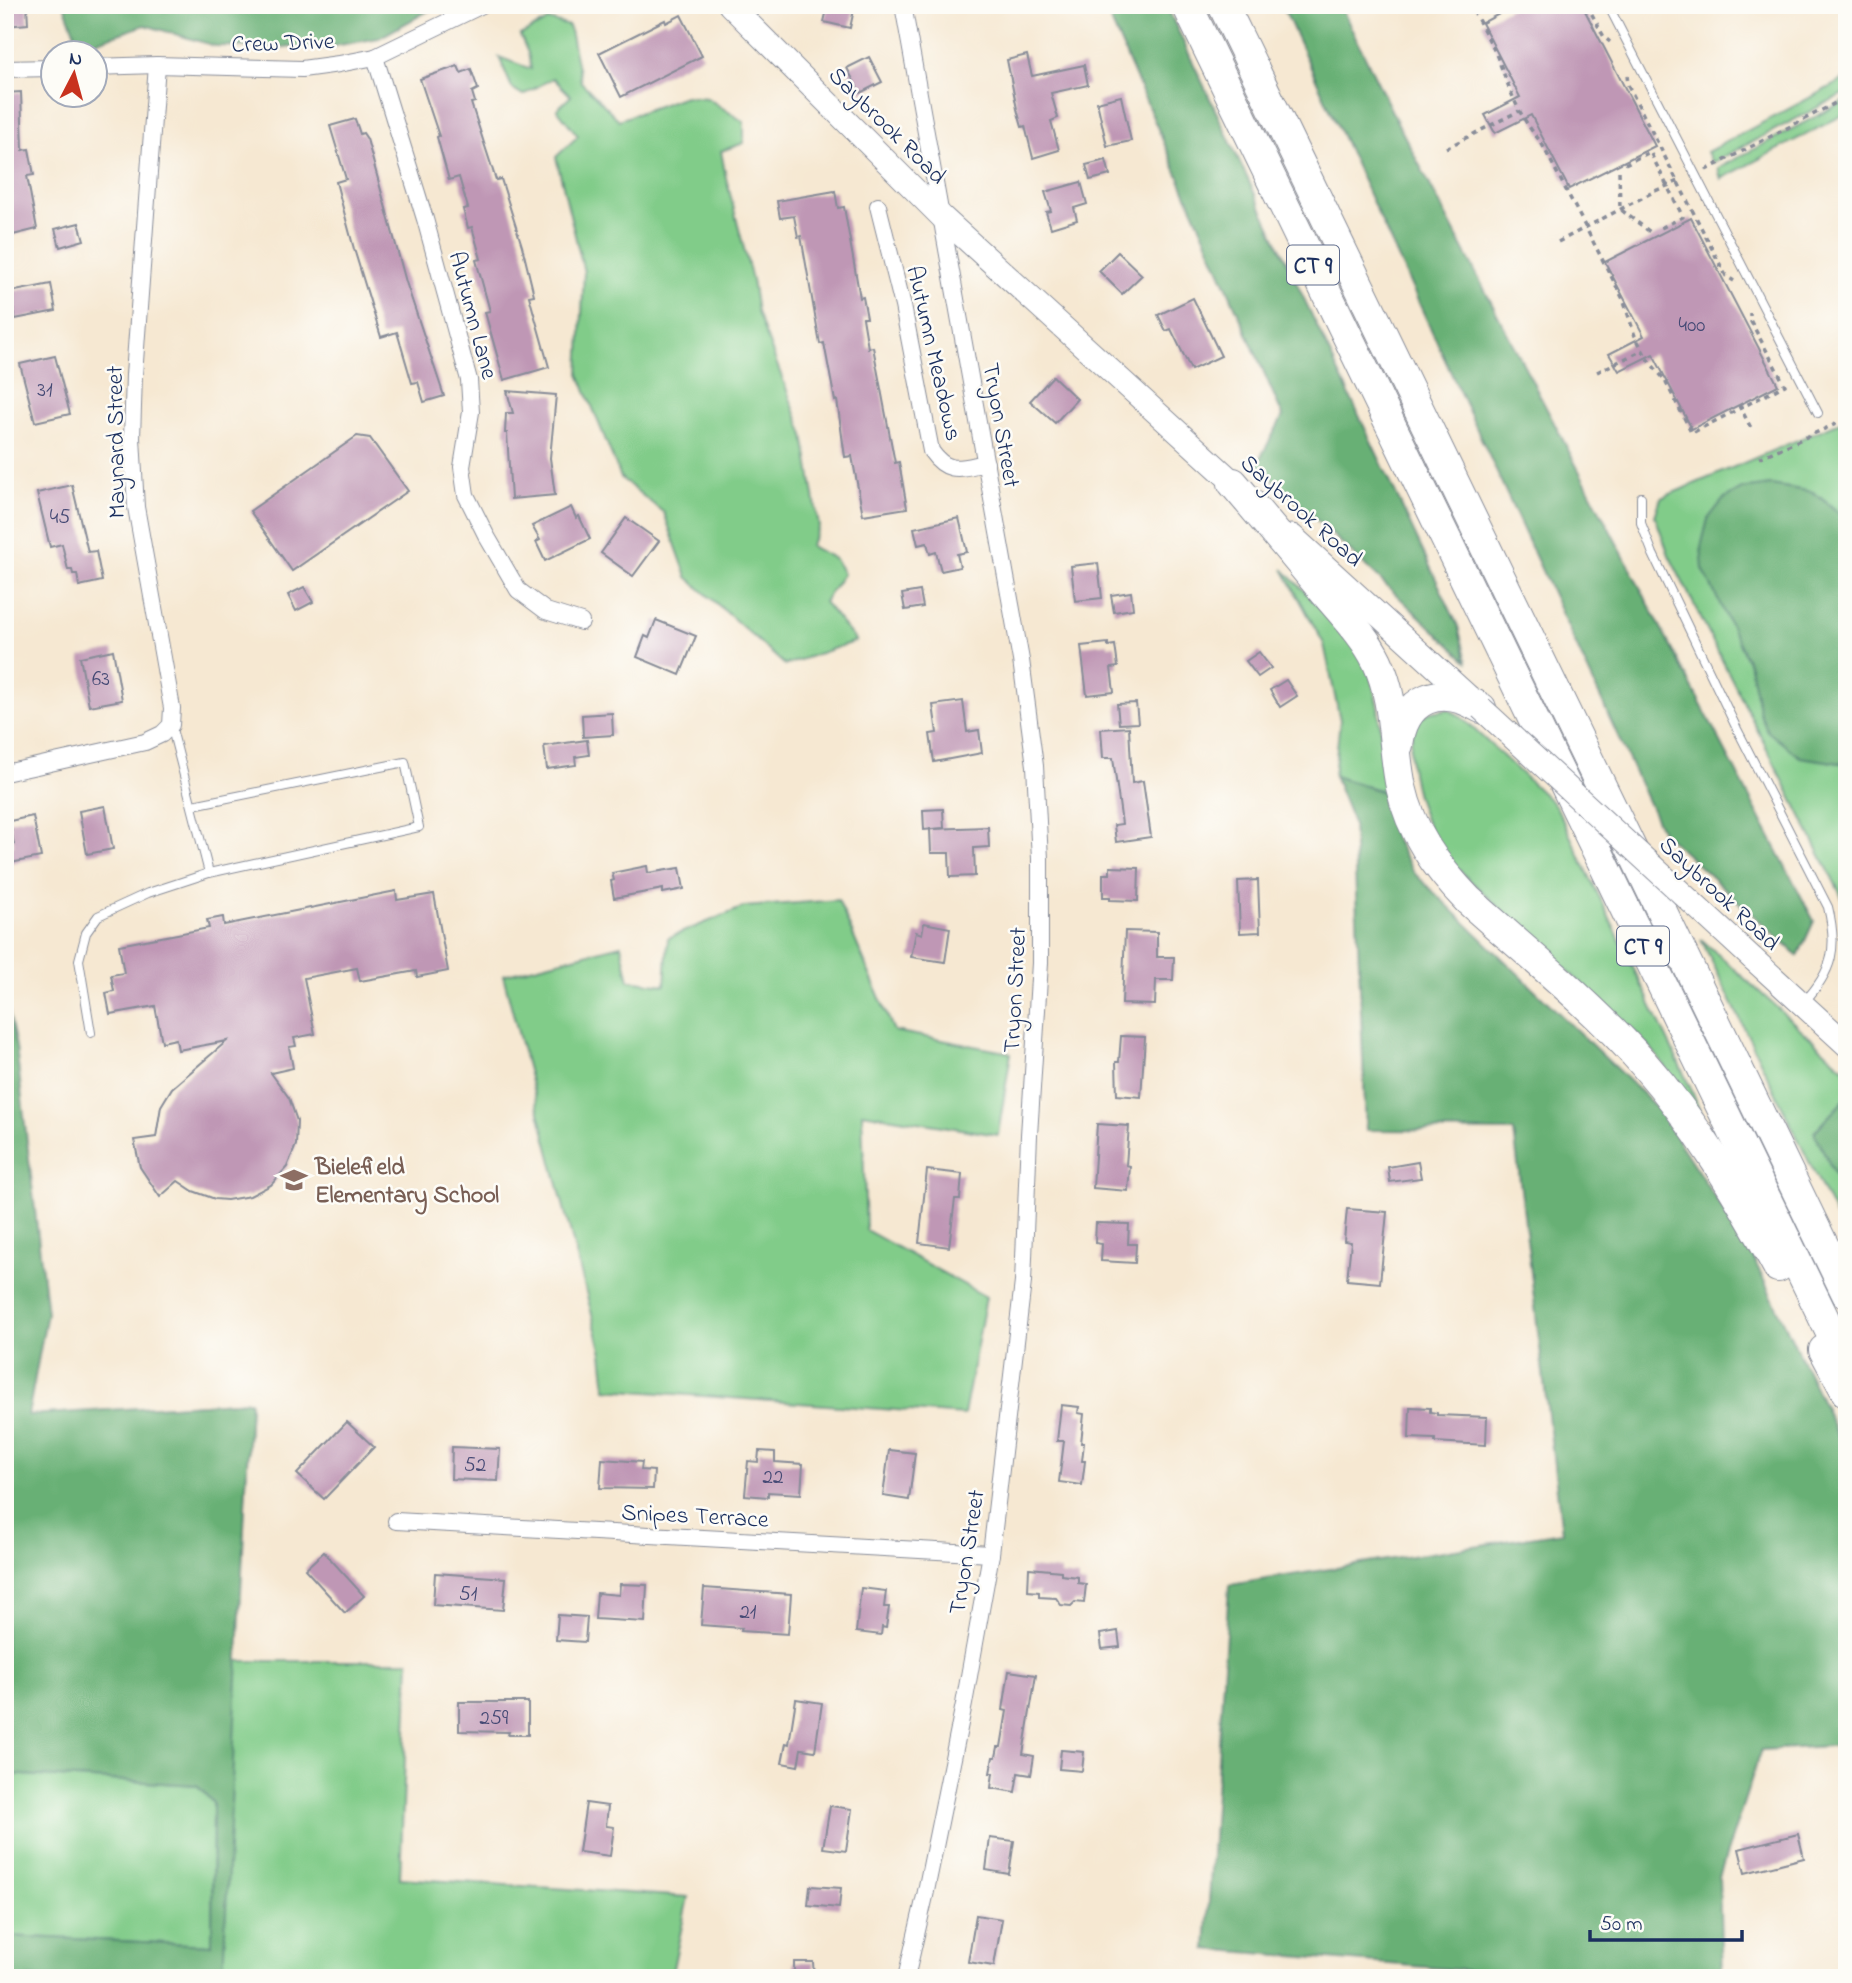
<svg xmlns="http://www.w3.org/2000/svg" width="1852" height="1983" font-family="'Indie Flower',sans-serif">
	<rect width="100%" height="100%" fill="#fdfcf7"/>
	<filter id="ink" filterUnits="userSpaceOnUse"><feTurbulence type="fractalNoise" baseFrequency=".0143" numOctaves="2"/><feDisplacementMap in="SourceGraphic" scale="14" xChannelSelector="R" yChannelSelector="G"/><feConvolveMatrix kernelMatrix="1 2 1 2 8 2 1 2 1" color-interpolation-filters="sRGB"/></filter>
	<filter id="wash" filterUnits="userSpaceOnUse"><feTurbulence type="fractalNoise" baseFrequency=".00686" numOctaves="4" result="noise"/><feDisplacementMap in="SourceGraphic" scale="28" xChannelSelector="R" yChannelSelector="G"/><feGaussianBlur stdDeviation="1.57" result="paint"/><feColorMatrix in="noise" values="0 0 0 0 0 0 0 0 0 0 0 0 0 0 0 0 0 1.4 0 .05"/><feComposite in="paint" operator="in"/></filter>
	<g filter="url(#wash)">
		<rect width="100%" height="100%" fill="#f6e8d2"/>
		<!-- green -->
		<g fill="#81cc89" stroke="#4e7e74" stroke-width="2">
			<path d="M 549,20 L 569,26 L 581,82 L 619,120 L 685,96 L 707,98 L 744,122 L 744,143 L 721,151 L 726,178 L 752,280 L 757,312 L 804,435 L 819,526 L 810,546 L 835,559 L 843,574 L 824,602 L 856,641 L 785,665 L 687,577 L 664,513 L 621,478 L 579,374 L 584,272 L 556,157 L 578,136 L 557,109 L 571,96 L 553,78 L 523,95 L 512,88 L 499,57 L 531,69 L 528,53 L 520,35 Z"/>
			<path d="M 1847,78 L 1847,92 L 1712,163 L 1707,152 Z"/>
			<path d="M 1847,100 L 1847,113 L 1721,179 L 1718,168 Z"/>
			<path d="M 1847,419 L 1847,519 L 1813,492 L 1771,485 L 1742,489 L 1723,500 L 1730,621 L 1750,666 L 1756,694 L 1847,665 L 1826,761 L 1847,764 L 1847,907 L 1669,555 L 1655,516 L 1661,498 Z"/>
			<path d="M 1283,569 L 1355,643 L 1370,673 L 1378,707 L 1386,792 L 1334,776 L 1340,720 L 1324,644 Z"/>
			<path d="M 1447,709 L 1459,715 L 1556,806 L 1692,1091 L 1702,1117 L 1650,1047 L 1463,874 C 1454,864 1441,853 1435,841 C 1419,813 1394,736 1426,714 C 1431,711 1441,711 1447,709 Z"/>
			<path d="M 838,900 L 894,1031 L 1011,1053 L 998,1135 L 862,1113 L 866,1230 L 986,1297 L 964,1415 L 606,1389 L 602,1353 L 503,975 L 621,945 L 629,980 L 665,985 L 668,938 L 744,907 Z"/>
			<path d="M 1701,939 L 1847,1071 L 1847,1097 L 1814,1132 L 1847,1199 L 1847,1240 Z"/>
			<path d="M 250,1401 L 237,1661 L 409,1661 L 400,1878 L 688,1897 L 671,1978 L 199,1978 L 222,1975 L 233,1744 L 5,1473 L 97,1411 Z"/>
			<path d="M 5,1774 L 197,1785 L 213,1802 L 212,1945 L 5,1936 Z"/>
		</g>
		<!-- forest -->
		<g fill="#68b075" stroke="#42706a" stroke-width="2">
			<path d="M 64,5 L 439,5 L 379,38 L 323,48 L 215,46 L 145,25 L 80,47 Z"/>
			<path d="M 1104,5 L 1166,5 L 1458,626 L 1467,661 L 1257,464 L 1283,416 Z"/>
			<path d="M 1282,5 L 1340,5 L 1395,118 L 1814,921 L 1798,956 L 1662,832 Z"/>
			<path d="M 1771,485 L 1813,492 L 1847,519 L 1847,764 L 1800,757 L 1767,731 L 1760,714 L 1750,666 L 1703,569 L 1701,547 L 1708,519 L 1723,500 L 1742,489 Z"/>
			<path d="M 1334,776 L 1383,792 L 1395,839 L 1415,874 L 1656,1107 L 1750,1251 L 1847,1455 L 1847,1745 L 1761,1750 L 1719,1877 L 1722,1978 L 1561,1978 L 1206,1949 L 1229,1585 L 1562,1532 L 1514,1131 L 1366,1130 L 1353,823 Z"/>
			<path d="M 5,993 L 16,1047 L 47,1313 L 28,1415 L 250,1401 L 223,1975 L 199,1978 L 5,1978 L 5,1936 L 212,1945 L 213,1803 L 197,1785 L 5,1774 Z"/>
			<path d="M 1847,1097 L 1847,1199 L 1814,1132 Z"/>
		</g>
		<g id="blocks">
			<!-- building -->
			<g fill="#bf97b5">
				<path d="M 5,5 L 27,5 L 28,24 L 5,26 Z"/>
				<path d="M 828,5 L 855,5 L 850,28 L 824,22 Z"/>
				<path d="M 1516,5 L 1582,5 L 1655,146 L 1569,189 L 1531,115 L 1495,133 L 1485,115 L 1520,97 L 1482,23 Z"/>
				<path d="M 681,15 L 702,56 L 621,97 L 599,53 L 665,20 L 666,23 Z"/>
				<path d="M 1027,55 L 1032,76 L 1084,65 L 1088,85 L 1051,93 L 1058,118 L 1051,121 L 1059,150 L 1033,158 L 1025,126 L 1022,127 L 1017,109 L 1007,60 Z"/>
				<path d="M 869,57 L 882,82 L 860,93 L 847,68 Z"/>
				<path d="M 458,66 L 461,73 L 471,69 L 478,89 L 472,92 L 475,102 L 471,103 L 496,180 L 501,179 L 522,246 L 534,295 L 529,296 L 549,367 L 504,380 L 485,312 L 490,311 L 476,260 L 481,259 L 472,227 L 468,228 L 463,209 L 468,208 L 459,177 L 449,180 L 437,137 L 439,136 L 420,79 Z"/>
				<path d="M 21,92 L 23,150 L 29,149 L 34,175 L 27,176 L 37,229 L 9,236 L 5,220 L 5,93 Z"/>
				<path d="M 1121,96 L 1131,141 L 1107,146 L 1097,102 Z"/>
				<path d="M 355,119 L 360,134 L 363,133 L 367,139 L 406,282 L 444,396 L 424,402 L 418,382 L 412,383 L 397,332 L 381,337 L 354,249 L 336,182 L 346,179 L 330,126 Z"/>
				<path d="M 1106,160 L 1110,175 L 1090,180 L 1086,165 Z"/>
				<path d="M 1081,182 L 1087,204 L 1074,208 L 1077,220 L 1051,228 L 1046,212 L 1051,211 L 1045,192 Z"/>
				<path d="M 835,191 L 838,208 L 844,207 L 860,298 L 863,297 L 867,318 L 863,318 L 868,348 L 873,347 L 895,463 L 899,462 L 907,508 L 863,515 L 852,456 L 845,457 L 837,400 L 835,401 L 824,343 L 820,344 L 801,236 L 798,237 L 794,216 L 780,218 L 777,201 Z"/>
				<path d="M 1691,218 L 1778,385 L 1692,429 L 1653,354 L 1619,371 L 1609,354 L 1644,336 L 1605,262 Z"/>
				<path d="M 79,223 L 84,240 L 60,247 L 55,229 Z"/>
				<path d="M 1118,252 L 1142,275 L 1122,294 L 1099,271 Z"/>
				<path d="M 51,284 L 56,311 L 15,319 L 10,292 Z"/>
				<path d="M 1193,298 L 1221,356 L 1191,370 L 1171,329 L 1166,331 L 1158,315 Z"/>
				<path d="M 55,356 L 70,414 L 35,422 L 20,364 Z"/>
				<path d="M 1053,376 L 1077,399 L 1055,423 L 1030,401 Z"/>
				<path d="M 507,391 L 556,395 L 550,458 L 555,495 L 511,499 L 507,433 L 505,433 L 506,413 L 513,413 Z"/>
				<path d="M 357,436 L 370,438 L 408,491 L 292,571 L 250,511 Z"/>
				<path d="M 72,485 L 88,552 L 96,551 L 102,581 L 79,586 L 77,574 L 73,574 L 72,570 L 68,570 L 62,544 L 50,547 L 37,493 Z"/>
				<path d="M 571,507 L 576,518 L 579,516 L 590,539 L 545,561 L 536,542 L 540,540 L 532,526 Z"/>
				<path d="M 626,518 L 659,541 L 633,576 L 601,553 Z"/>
				<path d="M 959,518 L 967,552 L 957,554 L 960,567 L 941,571 L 936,552 L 930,554 L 927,543 L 918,545 L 914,528 Z"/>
				<path d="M 1098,563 L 1102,598 L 1075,601 L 1071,566 Z"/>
				<path d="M 304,587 L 313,602 L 296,611 L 288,595 Z"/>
				<path d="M 920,591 L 923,607 L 905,610 L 902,594 Z"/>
				<path d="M 1131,592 L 1133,609 L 1114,612 L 1111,595 Z"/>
				<path d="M 656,620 L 696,636 L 680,675 L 637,657 L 645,636 L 649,638 Z"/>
				<path d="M 1108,643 L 1108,646 L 1115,645 L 1118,667 L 1111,668 L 1114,692 L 1087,695 L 1081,646 Z"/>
				<path d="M 113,650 L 122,700 L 89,706 L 80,657 Z"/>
				<path d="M 1259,652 L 1271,668 L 1258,677 L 1246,661 Z"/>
				<path d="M 1286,680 L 1297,696 L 1280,707 L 1270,690 Z"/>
				<path d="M 963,701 L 967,732 L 979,730 L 982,753 L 934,762 L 930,734 L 937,733 L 933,705 Z"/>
				<path d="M 1136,703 L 1138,723 L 1119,724 L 1117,704 Z"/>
				<path d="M 612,713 L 613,735 L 583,737 L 582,715 Z"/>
				<path d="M 1129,727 L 1132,783 L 1143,781 L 1151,837 L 1116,842 L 1114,825 L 1122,824 L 1113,758 L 1103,758 L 1101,729 Z"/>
				<path d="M 587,740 L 589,755 L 575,757 L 576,765 L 547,769 L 544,746 Z"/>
				<path d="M 105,806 L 113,849 L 87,854 L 79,811 Z"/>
				<path d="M 943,809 L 944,828 L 924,830 L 923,810 Z"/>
				<path d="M 33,816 L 41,857 L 5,864 L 5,847 L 14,845 L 10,821 Z"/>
				<path d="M 988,827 L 989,847 L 974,848 L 975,876 L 950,877 L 949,853 L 931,853 L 930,829 Z"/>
				<path d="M 647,866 L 648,873 L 680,868 L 684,889 L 663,893 L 663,889 L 614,898 L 611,881 L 614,880 L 612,873 Z"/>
				<path d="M 1110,867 L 1139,868 L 1138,901 L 1110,900 L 1110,897 L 1103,897 L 1103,874 L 1110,874 Z"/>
				<path d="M 1258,880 L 1260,932 L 1240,933 L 1238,881 Z"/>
				<path d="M 396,891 L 397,900 L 434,894 L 448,971 L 417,977 L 416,971 L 360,981 L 357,968 L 304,978 L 315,1034 L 294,1038 L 296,1046 L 289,1047 L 293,1068 L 271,1073 L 289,1098 L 297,1121 L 296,1145 L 287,1167 L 271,1185 L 250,1196 L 227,1200 L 215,1199 L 193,1191 L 178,1181 L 160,1197 L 140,1167 L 134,1140 L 156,1137 L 161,1106 L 172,1088 L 227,1041 L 178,1050 L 176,1039 L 162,1042 L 155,1006 L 110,1014 L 106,993 L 114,991 L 111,975 L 124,973 L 119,945 L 209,928 L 207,920 L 223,917 L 224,925 Z"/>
				<path d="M 924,923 L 950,928 L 945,962 L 911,957 L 916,932 L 922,934 Z"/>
				<path d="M 1125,931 L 1157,932 L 1157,957 L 1174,957 L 1173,980 L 1156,980 L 1155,1005 L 1122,1004 Z"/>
				<path d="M 1121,1036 L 1145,1037 L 1141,1097 L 1117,1095 L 1116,1062 L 1119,1062 Z"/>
				<path d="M 1097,1124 L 1129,1126 L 1126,1165 L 1130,1166 L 1128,1191 L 1093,1188 Z"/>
				<path d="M 1418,1162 L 1421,1178 L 1390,1182 L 1388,1167 Z"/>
				<path d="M 927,1170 L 962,1174 L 960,1199 L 955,1199 L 949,1247 L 919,1243 Z"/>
				<path d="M 1347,1209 L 1387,1212 L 1380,1283 L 1347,1280 L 1351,1242 L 1344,1241 Z"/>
				<path d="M 1096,1223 L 1129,1224 L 1128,1244 L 1136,1244 L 1135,1263 L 1101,1261 L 1102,1244 L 1095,1243 Z"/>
				<path d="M 1061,1405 L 1079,1407 L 1078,1413 L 1084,1414 L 1081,1443 L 1084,1443 L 1082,1461 L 1085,1461 L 1082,1485 L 1059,1482 L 1064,1441 L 1057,1441 Z"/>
				<path d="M 1410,1407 L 1430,1408 L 1430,1412 L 1437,1413 L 1437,1415 L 1487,1417 L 1486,1445 L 1435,1442 L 1435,1439 L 1409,1438 Z"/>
				<path d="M 347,1422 L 374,1447 L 324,1499 L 297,1474 Z"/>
				<path d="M 452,1447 L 500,1449 L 498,1481 L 451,1479 Z"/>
				<path d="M 889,1450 L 915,1453 L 909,1500 L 883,1496 Z"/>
				<path d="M 759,1451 L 775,1452 L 775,1462 L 803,1464 L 801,1494 L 768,1492 L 768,1497 L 745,1495 L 748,1461 L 758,1462 Z"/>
				<path d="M 602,1459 L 642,1462 L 641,1470 L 654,1471 L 653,1489 L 600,1488 Z"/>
				<path d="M 324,1552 L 364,1596 L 345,1613 L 305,1569 Z"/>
				<path d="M 1029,1568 L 1061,1571 L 1061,1575 L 1078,1577 L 1078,1583 L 1086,1584 L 1084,1603 L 1075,1602 L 1071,1606 L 1061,1605 L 1056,1598 L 1039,1597 L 1039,1592 L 1028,1591 Z"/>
				<path d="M 435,1573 L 506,1578 L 503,1610 L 433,1605 Z"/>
				<path d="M 620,1584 L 647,1585 L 645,1622 L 595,1619 L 597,1593 L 619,1595 Z"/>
				<path d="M 704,1588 L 791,1594 L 788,1634 L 741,1631 L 742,1628 L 701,1625 Z"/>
				<path d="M 861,1588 L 886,1591 L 884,1607 L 889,1607 L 886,1628 L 882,1627 L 881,1635 L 856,1632 Z"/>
				<path d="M 558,1615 L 587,1617 L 585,1642 L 556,1640 Z"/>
				<path d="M 1118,1631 L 1120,1647 L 1102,1649 L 1100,1634 Z"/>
				<path d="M 1009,1671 L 1036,1675 L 1023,1754 L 1034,1756 L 1031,1775 L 1018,1773 L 1015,1792 L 991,1788 L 993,1773 L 990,1773 L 993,1757 L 996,1757 L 998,1747 L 1001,1747 L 1007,1711 L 1003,1710 Z"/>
				<path d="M 796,1699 L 822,1703 L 815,1751 L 801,1749 L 798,1766 L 782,1763 L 786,1743 L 789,1744 Z"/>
				<path d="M 459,1702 L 528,1702 L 528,1735 L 508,1735 L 509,1732 L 459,1731 Z"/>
				<path d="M 1061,1750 L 1084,1752 L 1082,1771 L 1059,1769 Z"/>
				<path d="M 586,1803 L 608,1806 L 606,1826 L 614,1827 L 610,1856 L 579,1852 Z"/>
				<path d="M 830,1806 L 852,1809 L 846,1851 L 823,1848 Z"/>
				<path d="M 1798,1834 L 1804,1858 L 1745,1873 L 1739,1849 Z"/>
				<path d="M 990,1838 L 1014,1841 L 1009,1874 L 986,1870 Z"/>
				<path d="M 810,1886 L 841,1888 L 839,1908 L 808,1905 Z"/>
				<path d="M 976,1915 L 1002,1919 L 994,1966 L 968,1962 Z"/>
				<path d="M 794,1962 L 813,1962 L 814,1978 L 794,1978 Z"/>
			</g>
		</g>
	</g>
	<g filter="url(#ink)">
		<use href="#blocks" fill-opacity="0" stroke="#888c98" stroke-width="2"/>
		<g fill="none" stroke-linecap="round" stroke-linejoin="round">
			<!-- lane casing -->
			<g stroke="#888c98" stroke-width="10">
				<g id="lane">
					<path d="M 1608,5 L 1818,413"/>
					<path d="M 1641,497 L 1641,523 L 1653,554 L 1737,729 L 1828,907 C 1838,948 1833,971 1804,1002"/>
					<path d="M 171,725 L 209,873"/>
					<path d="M 91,1033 L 79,960 L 86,933 L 98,916 L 148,893 L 209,873 L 419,827 L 405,762 L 193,805"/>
				</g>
			</g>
			<!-- street casing -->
			<g stroke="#888c98" stroke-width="18">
				<g id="street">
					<path d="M 903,5 L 1021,660 L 1035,766 L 1040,859 L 1040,963 L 1029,1135 L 1023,1282 L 991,1554 L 964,1704 L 925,1896 L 906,1978"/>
					<path d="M 375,57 L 425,219 L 469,380 L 471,412 L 462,467 L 466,495 L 486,535 L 518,590 L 546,611 L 581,622"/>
					<path d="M 94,67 L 157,65 L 302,69 L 339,64 L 375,57 L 482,5"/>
					<path d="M 5,69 L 52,68"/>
					<path d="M 878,206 L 903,306 L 931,451 C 948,475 960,468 986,463"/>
					<path d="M 5,773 L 145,742 L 162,734 L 171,725 L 172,708 L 136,507 L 132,438 L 134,375 L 157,65"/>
					<path d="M 396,1521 L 991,1554"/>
				</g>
			</g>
			<!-- secondary casing -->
			<g stroke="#888c98" stroke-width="25">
				<g id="secondary">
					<path d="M 730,5 L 942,217 L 1246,494"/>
					<path d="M 1292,536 L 1473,701"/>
					<path d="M 1752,958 L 1847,1045"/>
				</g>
			</g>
			<!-- highway casing -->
			<g stroke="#888c98" stroke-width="32">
				<g id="highway">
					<path d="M 1187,5 L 1847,1366"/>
					<path d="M 1223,5 L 1847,1294"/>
					<path d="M 1233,483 C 1263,518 1292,553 1322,589 C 1341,612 1364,634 1377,661 C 1396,701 1392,745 1401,787 C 1411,832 1436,867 1468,900 C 1527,953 1590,1003 1643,1063 C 1697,1124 1739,1196 1778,1267"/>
					<path d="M 1398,745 C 1404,697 1441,683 1481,708"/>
					<path d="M 1824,1350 L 1847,1393"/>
				</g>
			</g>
			<!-- path -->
			<g stroke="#888c98" stroke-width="3.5" stroke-dasharray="5 5" stroke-linecap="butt">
				<path d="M 1481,5 L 1473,10 C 1482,28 1493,45 1500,64 C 1513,97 1518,115 1541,142 L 1623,299 L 1635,336 L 1648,360 L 1664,379 L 1692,433 L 1785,385 L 1750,320 L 1750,313"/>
				<path d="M 1587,5 L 1604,37 L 1610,42"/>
				<path d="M 1627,75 L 1628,85 L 1726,276 L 1734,281"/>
				<path d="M 1446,148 L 1519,111"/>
				<path d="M 1625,164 L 1650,152 L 1683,217 L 1657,230"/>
				<path d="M 1706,170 L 1847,97"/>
				<path d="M 1619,171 L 1620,209 L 1650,232"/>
				<path d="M 1558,242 L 1655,191 L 1679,181"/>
				<path d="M 1597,372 L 1643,350"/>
				<path d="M 1739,405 L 1751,428"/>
				<path d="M 1759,458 L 1847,419"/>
			</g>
			<!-- lane -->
			<use href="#lane" stroke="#fff" stroke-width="8"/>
			<!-- street -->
			<use href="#street" stroke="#fff" stroke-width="16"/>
			<!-- secondary -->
			<use href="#secondary" stroke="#fff" stroke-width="23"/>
			<!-- highway -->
			<use href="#highway" stroke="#fff" stroke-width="30"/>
			<!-- secondary-bridge casing -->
			<g stroke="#888c98" stroke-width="25" stroke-linecap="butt">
				<path id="secondary-bridge" d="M 1481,708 L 1752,958"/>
			</g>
			<!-- secondary-bridge -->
			<use href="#secondary-bridge" stroke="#fff" stroke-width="23"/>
		</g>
	</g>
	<!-- icons -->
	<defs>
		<g id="school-bare" transform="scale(2.1)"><path d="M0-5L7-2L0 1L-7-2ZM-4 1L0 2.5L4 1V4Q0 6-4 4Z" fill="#8d6e63" stroke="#fdfcf7" stroke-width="2.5" paint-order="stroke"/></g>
	</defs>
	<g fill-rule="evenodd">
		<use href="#school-bare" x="294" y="1180"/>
	</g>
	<g text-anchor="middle" stroke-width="5" stroke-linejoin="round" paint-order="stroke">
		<!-- number labels -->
		<g font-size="21" fill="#444974">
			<text x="1692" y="331">400</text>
			<text x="45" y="396">31</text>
			<text x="60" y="523">45</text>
			<text x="101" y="685">63</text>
			<text x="475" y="1471">52</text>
			<text x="773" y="1483">22</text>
			<text x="468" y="1600">51</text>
			<text x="748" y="1618">21</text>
			<text x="494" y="1724">259</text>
		</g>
		<!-- shield labels -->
		<g fill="#fdfcf7" stroke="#5f6c8c" stroke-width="2">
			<rect x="1287" y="245.5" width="52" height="39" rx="5"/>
			<rect x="1617" y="926.5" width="52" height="39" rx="5"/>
		</g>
		<g font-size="23" font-weight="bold" fill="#1b2f5e">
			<text x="1313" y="273">CT 9</text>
			<text x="1643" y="954">CT 9</text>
		</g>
		<!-- street labels -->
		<g font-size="24" fill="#1b2f5e" stroke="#fdfcf7">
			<text transform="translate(283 42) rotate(-2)" y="8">Crew Drive</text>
			<text transform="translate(888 125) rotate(45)" y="8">Saybrook Road</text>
			<text transform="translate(474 315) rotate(75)" y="8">Autumn Lane</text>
			<text transform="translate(935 353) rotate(77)" y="8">Autumn Meadows</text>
			<text transform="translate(1002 425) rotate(80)" y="8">Tryon Street</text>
			<text transform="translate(115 442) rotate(-91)" y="8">Maynard Street</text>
			<text transform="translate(1302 510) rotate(42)" y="8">Saybrook Road</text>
			<text transform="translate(1720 893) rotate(43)" y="8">Saybrook Road</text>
			<text transform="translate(1014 990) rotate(-87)" y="8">Tryon Street</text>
			<text transform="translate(695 1515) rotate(3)" y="8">Snipes Terrace</text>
			<text transform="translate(966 1552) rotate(-81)" y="8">Tryon Street</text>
		</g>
		<!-- education labels -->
		<g font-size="24" font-weight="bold" fill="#785e54" stroke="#fdfcf7" text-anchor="start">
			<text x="315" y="1174">Bielefield<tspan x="315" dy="28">Elementary School</tspan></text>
		</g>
	</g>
	<!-- margin -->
	<rect width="1852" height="1983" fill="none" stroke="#fdfcf7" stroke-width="28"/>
	<!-- north arrow -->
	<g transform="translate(74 74) rotate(6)"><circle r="33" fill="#fdfcf7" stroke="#a3aaba" stroke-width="2"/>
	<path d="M0-5L12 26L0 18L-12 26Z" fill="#c8321e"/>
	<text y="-10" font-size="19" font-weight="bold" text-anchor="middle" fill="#1b2f5e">N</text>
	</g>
	<!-- scale -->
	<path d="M1590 1930v10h152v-10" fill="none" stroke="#1b2f5e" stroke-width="3.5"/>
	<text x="1600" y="1930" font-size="21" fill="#1b2f5e" stroke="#fdfcf7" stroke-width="5" paint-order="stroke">50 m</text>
</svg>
